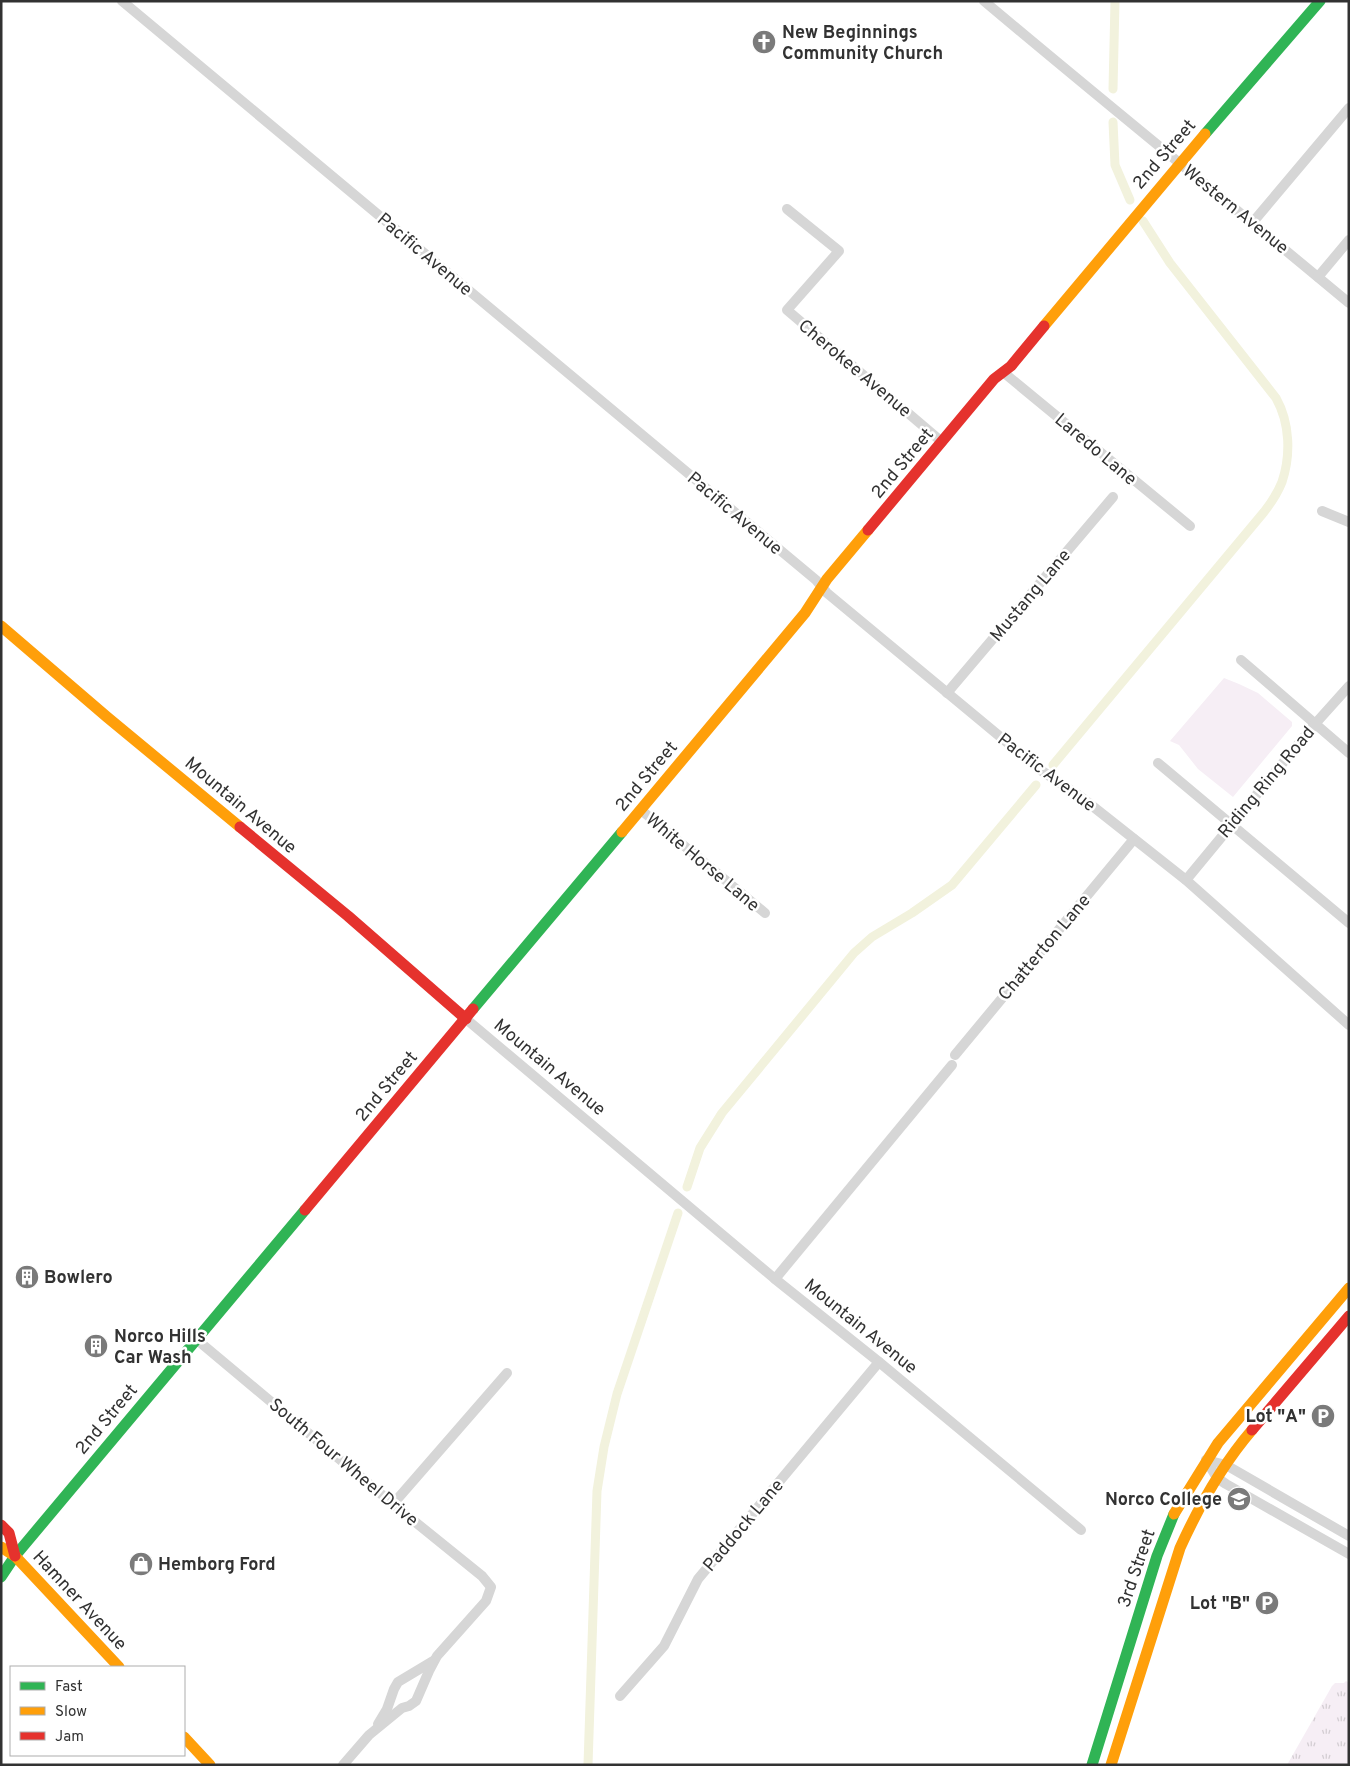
<svg xmlns="http://www.w3.org/2000/svg" width="1350" height="1766" font-family="Overpass,sans-serif">
	<defs>
		<pattern id="grass-tufts" width="24" height="20" patternUnits="userSpaceOnUse" patternTransform="scale(1.25)"><rect width="24" height="20" fill="#f6eef5"/><path d="M3 7l-1-3M5 7V3M7 7l1-3M15 17l-1-3M17 17v-4M19 17l1-3" fill="none" stroke="#d3cdd2"/></pattern>
	</defs>
	<rect width="100%" height="100%" fill="#fff"/>
	<!-- grass -->
	<path fill="url(#grass-tufts)" d="M 1346,1681 L 1349,1683 L 1349,1765 L 1287,1765 L 1332,1686 L 1335,1683 L 1344,1683 Z"/>
	<!-- pitch -->
	<path fill="#f6eef5" d="M 1224,678 L 1239,684 L 1258,693 L 1292,722 L 1292,726 L 1233,797 L 1198,769 L 1179,745 L 1170,741 Z"/>
	<g fill="none" stroke-linecap="round" stroke-linejoin="round">
		<!-- canal -->
		<g stroke="#f2f2dd" stroke-width="9">
			<path d="M 1113,89 L 1115,1"/>
			<path d="M 1113,122 L 1115,165 L 1130,200"/>
			<path d="M 1053,765 L 1264,512 C 1271,503 1278,492 1282,482 C 1291,455 1290,423 1276,398 L 1170,263 L 1143,221"/>
			<path d="M 687,1187 L 700,1148 L 722,1113 L 854,953 L 872,937 L 912,913 L 952,885 L 1036,785"/>
			<path d="M 588,1765 L 597,1491 L 604,1447 L 617,1394 L 678,1213"/>
		</g>
		<!-- street -->
		<g stroke="#d6d6d6" stroke-width="10">
			<path d="M 122,1 L 816,580 L 827,593 L 1039,769 L 1081,797 L 1186,880 L 1349,1025"/>
			<path d="M 984,1 C 1105,103 1228,202 1349,303"/>
			<path d="M 787,209 L 839,251 L 787,310 L 942,442"/>
			<path d="M 1253,222 L 1349,108"/>
			<path d="M 1318,277 L 1349,240"/>
			<path d="M 1003,372 L 1190,526"/>
			<path d="M 1322,511 L 1349,522"/>
			<path d="M 1241,660 L 1349,753"/>
			<path d="M 947,693 L 1113,497"/>
			<path d="M 1158,763 L 1349,923"/>
			<path d="M 641,810 L 765,913"/>
			<path d="M 1186,880 L 1315,724 L 1349,686"/>
			<path d="M 466,1019 L 775,1279 L 879,1362 L 1081,1530"/>
			<path d="M 955,1055 L 1134,839"/>
			<path d="M 775,1279 L 952,1065"/>
			<path d="M 196,1339 L 393,1504 L 482,1576 L 491,1587 L 486,1601 L 437,1656 L 429,1671 L 416,1701 L 409,1706 L 402,1708 L 369,1735 L 343,1765"/>
			<path d="M 1206,1460 L 1217,1478 L 1226,1484 L 1349,1554"/>
			<path d="M 1206,1460 L 1226,1465 L 1349,1536"/>
			<path d="M 393,1504 L 507,1373"/>
			<path d="M 620,1696 L 664,1646 L 698,1579 L 879,1362"/>
			<path d="M 378,1724 L 387,1709 L 394,1689 L 398,1682 L 433,1661"/>
		</g>
		<!-- fast -->
		<g stroke="#30b455" stroke-width="11">
			<path d="M 1205,134 L 1320,1"/>
			<path d="M 473,1009 L 622,832"/>
			<path d="M 1,1577 L 15,1556 L 305,1210"/>
			<path d="M 1092,1765 L 1157,1556 L 1174,1514"/>
		</g>
		<!-- slow -->
		<g stroke="#ff9f0a" stroke-width="11">
			<path d="M 1044,326 L 1205,134"/>
			<path d="M 1,626 L 107,717 L 240,827"/>
			<path d="M 622,832 L 805,613 L 827,579 L 868,530"/>
			<path d="M 1174,1514 L 1218,1443 L 1349,1288"/>
			<path d="M 1,1547 L 15,1556 L 119,1667"/>
			<path d="M 184,1737 L 210,1765"/>
			<path d="M 1111,1765 L 1180,1548 C 1199,1506 1222,1465 1252,1430"/>
		</g>
		<!-- jam -->
		<g stroke="#e5322d" stroke-width="11">
			<path d="M 868,530 L 994,379 L 1011,366 L 1044,326"/>
			<path d="M 240,827 L 348,916 L 466,1019"/>
			<path d="M 305,1210 L 473,1009"/>
			<path d="M 1252,1430 L 1349,1316"/>
			<path d="M 1,1525 L 9,1533 L 15,1556"/>
		</g>
	</g>
	<!-- icons -->
	<defs>
		<g id="church-disc" transform="scale(1.25)"><circle r="9.5" fill="#7a7a7a" stroke="#fff"/><path d="M-1.2-6h2.4v3.5h3.3v2.4h-3.3V6h-2.4V-.1h-3.3v-2.4h3.3Z" fill="#fff"/></g>
		<g id="building-disc" transform="scale(1.25)"><circle r="9.5" fill="#7a7a7a" stroke="#fff"/><path d="M-4-6H4V6H1V3H-1V6H-4ZM-2.5-4.3h1.7v1.8h-1.7ZM.8-4.3h1.7v1.8H.8ZM-2.5-1h1.7V.8h-1.7ZM.8-1h1.7V.8H.8Z" fill="#fff"/></g>
		<g id="parking-disc" transform="scale(1.25)"><circle r="9.5" fill="#7a7a7a" stroke="#fff"/><path d="M-3.5-5.5H1a3.5 3.5 0 0 1 0 7H-1V5.5H-3.5ZM-1-3.4V-.6H.8a1.4 1.4 0 0 0 0-2.8Z" fill="#fff"/></g>
		<g id="university-disc" transform="scale(1.25)"><circle r="9.5" fill="#7a7a7a" stroke="#fff"/><path d="M0-5L7-2L0 1L-7-2ZM-4 1L0 2.5L4 1V4Q0 6-4 4Z" fill="#fff"/></g>
		<g id="shop-disc" transform="scale(1.25)"><circle r="9.5" fill="#7a7a7a" stroke="#fff"/><path d="M-5-2.5h2.3a2.7 3.5 0 0 1 5.4 0H5L5.5 6h-11ZM-1.5-2.5h3a1.5 2.3 0 0 0-3 0Z" fill="#fff"/></g>
	</defs>
	<g fill-rule="evenodd">
		<use href="#church-disc" x="764" y="42"/>
		<use href="#building-disc" x="27" y="1277"/>
		<use href="#building-disc" x="96" y="1346"/>
		<use href="#parking-disc" x="1323" y="1416"/>
		<use href="#university-disc" x="1239" y="1499"/>
		<use href="#shop-disc" x="141" y="1564"/>
		<use href="#parking-disc" x="1267" y="1603"/>
	</g>
	<g text-anchor="middle" stroke-width="5" stroke-linejoin="round" paint-order="stroke">
		<!-- poi labels -->
		<g font-size="18" font-weight="bold" fill="#323232" stroke="#fff" text-anchor="start">
			<text x="782" y="38">New Beginnings<tspan x="782" dy="21">Community Church</tspan></text>
			<text x="44" y="1283">Bowlero</text>
			<text x="114" y="1342">Norco Hills<tspan x="114" dy="21">Car Wash</tspan></text>
			<text x="1306" y="1422" text-anchor="end">Lot "A"</text>
			<text x="1222" y="1505" text-anchor="end">Norco College</text>
			<text x="158" y="1570">Hemborg Ford</text>
			<text x="1250" y="1609" text-anchor="end">Lot "B"</text>
		</g>
		<!-- street labels -->
		<g font-size="18" fill="#323232" stroke="#fff">
			<text transform="translate(1164 154) rotate(-49)" y="6">2nd Street</text>
			<text transform="translate(1236 209) rotate(39)" y="6">Western Avenue</text>
			<text transform="translate(425 254) rotate(40)" y="6">Pacific Avenue</text>
			<text transform="translate(855 368) rotate(40)" y="6">Cherokee Avenue</text>
			<text transform="translate(1096 449) rotate(40)" y="6">Laredo Lane</text>
			<text transform="translate(902 463) rotate(-50)" y="6">2nd Street</text>
			<text transform="translate(735 513) rotate(40)" y="6">Pacific Avenue</text>
			<text transform="translate(1030 595) rotate(-50)" y="6">Mustang Lane</text>
			<text transform="translate(1047 772) rotate(37)" y="6">Pacific Avenue</text>
			<text transform="translate(646 776) rotate(-50)" y="6">2nd Street</text>
			<text transform="translate(1266 782) rotate(-50)" y="6">Riding Ring Road</text>
			<text transform="translate(241 805) rotate(40)" y="6">Mountain Avenue</text>
			<text transform="translate(703 862) rotate(40)" y="6">White Horse Lane</text>
			<text transform="translate(1044 947) rotate(-50)" y="6">Chatterton Lane</text>
			<text transform="translate(550 1067) rotate(40)" y="6">Mountain Avenue</text>
			<text transform="translate(386 1086) rotate(-50)" y="6">2nd Street</text>
			<text transform="translate(861 1326) rotate(39)" y="6">Mountain Avenue</text>
			<text transform="translate(106 1419) rotate(-50)" y="6">2nd Street</text>
			<text transform="translate(344 1462) rotate(40)" y="6">South Four Wheel Drive</text>
			<text transform="translate(743 1525) rotate(-50)" y="6">Paddock Lane</text>
			<text transform="translate(1136 1568) rotate(-71)" y="6">3rd Street</text>
			<text transform="translate(80 1600) rotate(47)" y="6">Hamner Avenue</text>
		</g>
	</g>
	<!-- border -->
	<rect width="1350" height="1766" fill="none" stroke="#323232" stroke-width="5"/>
	<!-- legend -->
	<rect x="10" y="1666" width="175" height="90" fill="#ffffff" stroke="#adadad"/>
	<rect x="20" y="1682" width="25" height="8" fill="#30b455" stroke="#adadad"/>
	<text x="55" y="1691" font-size="15" fill="#323232">Fast</text>
	<rect x="20" y="1707" width="25" height="8" fill="#ff9f0a" stroke="#adadad"/>
	<text x="55" y="1716" font-size="15" fill="#323232">Slow</text>
	<rect x="20" y="1732" width="25" height="8" fill="#e5322d" stroke="#adadad"/>
	<text x="55" y="1741" font-size="15" fill="#323232">Jam</text>
</svg>
